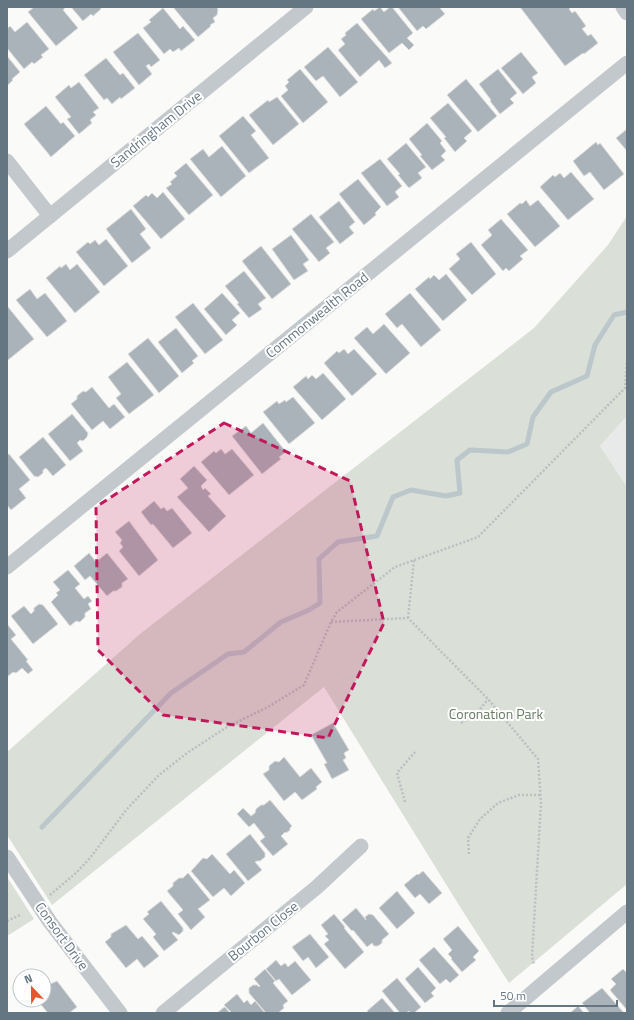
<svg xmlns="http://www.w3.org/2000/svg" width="634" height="1020" font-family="'Titillium Web',sans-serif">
	<rect width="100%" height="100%" fill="#fafaf8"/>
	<!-- built -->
	<path fill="#e8e9e9" d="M 627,416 L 627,487 L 600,446 Z"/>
	<!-- green -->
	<g fill="#dadfd7">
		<path d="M 627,216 L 627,416 L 600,446 L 627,487 L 627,884 L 509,983 L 462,910 L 324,687 L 52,905 L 7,835 L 7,752 L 140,634 L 534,328 L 608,245 Z"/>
		<path d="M 7,877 L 34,919 L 7,936 Z"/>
	</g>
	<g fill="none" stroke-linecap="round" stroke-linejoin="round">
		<!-- stream -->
		<path stroke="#bbc7cb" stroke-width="5" d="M 42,827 L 171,693 L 228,654 L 244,652 L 281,622 L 309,610 L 320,603 L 319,559 L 338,542 L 377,536 L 393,497 L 411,490 L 446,496 L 460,493 L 457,460 L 470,450 L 508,452 L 527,444 L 533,417 L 551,392 L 587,376 L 595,345 L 614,315 L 627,312"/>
	</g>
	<!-- building -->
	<g fill="#aab3b9" stroke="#dcdcda">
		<path d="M 34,7 L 65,7 L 65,8 L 63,10 L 78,28 L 56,46 L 28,12 Z"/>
		<path d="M 71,7 L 100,7 L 101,9 L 93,16 L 91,14 L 83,21 Z"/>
		<path d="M 173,7 L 216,7 L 218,9 L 217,15 L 213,18 L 215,22 L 210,25 L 211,26 L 198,37 Z"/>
		<path d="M 380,7 L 384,12 L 390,7 L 392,7 L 413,33 L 407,38 L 414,45 L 409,50 L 402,43 L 389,53 L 361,19 L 373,9 L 374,11 Z"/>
		<path d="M 398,7 L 439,7 L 445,14 L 426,29 L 423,26 L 417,31 Z"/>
		<path d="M 520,7 L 571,7 L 569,9 L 572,13 L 575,11 L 586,26 L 582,29 L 588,36 L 591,34 L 598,43 L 584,54 L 583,53 L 565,66 Z"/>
		<path d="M 163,8 L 180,29 L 183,26 L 195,40 L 181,51 L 179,48 L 173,52 L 170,49 L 164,54 L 143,28 L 151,22 L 149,20 Z"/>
		<path d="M 27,22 L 49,49 L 41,55 L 43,57 L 34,64 L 32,62 L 24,69 L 7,48 L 7,29 L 10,26 L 15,32 Z"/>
		<path d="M 357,23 L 392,63 L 385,68 L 379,60 L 360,77 L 338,50 L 345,44 L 341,39 L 346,35 L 345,33 Z"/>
		<path d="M 138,33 L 160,60 L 151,67 L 149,64 L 146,66 L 152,74 L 139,85 L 113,52 Z"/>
		<path d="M 328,47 L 358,82 L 340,97 L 323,76 L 316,81 L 304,67 Z"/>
		<path d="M 521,52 L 538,73 L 532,77 L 536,83 L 523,94 L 501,68 Z"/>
		<path d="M 7,56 L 20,72 L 12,79 L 13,80 L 7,86 Z"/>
		<path d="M 106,58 L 120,75 L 123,73 L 135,88 L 121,99 L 120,97 L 112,104 L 107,98 L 104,100 L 84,75 Z"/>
		<path d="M 300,69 L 328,102 L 303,123 L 281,96 L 288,90 L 285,86 L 289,82 L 287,80 Z"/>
		<path d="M 498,69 L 517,93 L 510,99 L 514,103 L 500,114 L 490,101 L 491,100 L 479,84 Z"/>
		<path d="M 466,79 L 497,116 L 478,132 L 447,95 Z"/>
		<path d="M 79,82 L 99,108 L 93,112 L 96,115 L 90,120 L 92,123 L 79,134 L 67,119 L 71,117 L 55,97 L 69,85 L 71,88 Z"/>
		<path d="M 277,97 L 299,124 L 273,145 L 249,115 L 268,100 L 269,102 Z"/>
		<path d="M 448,103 L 472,131 L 464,138 L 467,141 L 455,152 L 444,138 L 446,137 L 430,118 Z"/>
		<path d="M 46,106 L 61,124 L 63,122 L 75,136 L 51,157 L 24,124 Z"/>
		<path d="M 243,116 L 256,131 L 251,135 L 269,158 L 249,173 L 219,136 Z"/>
		<path d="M 427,123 L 442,141 L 440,143 L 446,151 L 441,156 L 445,160 L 432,170 L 420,156 L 422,155 L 409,139 Z"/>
		<path d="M 627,129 L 627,151 L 616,138 Z"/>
		<path d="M 596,142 L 598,145 L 600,143 L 624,174 L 604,190 L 590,172 L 584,176 L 573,161 Z"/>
		<path d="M 406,143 L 426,167 L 418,173 L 422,178 L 409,188 L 398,175 L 400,174 L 387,159 Z"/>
		<path d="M 222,146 L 246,176 L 221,197 L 190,159 L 203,149 L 209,157 Z"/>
		<path d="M 380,159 L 402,186 L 395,192 L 399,197 L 387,206 L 361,173 Z"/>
		<path d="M 186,163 L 213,195 L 189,215 L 166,188 L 172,184 L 170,182 L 177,176 L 174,173 Z"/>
		<path d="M 571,172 L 594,199 L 568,220 L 540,187 L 553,175 L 555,177 L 560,173 L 564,178 Z"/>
		<path d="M 358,179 L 381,207 L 375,213 L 376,215 L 364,225 L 339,194 Z"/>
		<path d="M 163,192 L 185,219 L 161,239 L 133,206 L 146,195 L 148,197 L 152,193 L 157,198 Z"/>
		<path d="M 526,200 L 530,206 L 538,200 L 560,226 L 535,247 L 507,214 L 520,203 L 522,204 Z"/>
		<path d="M 339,201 L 355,222 L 349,227 L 354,233 L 340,244 L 319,217 Z"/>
		<path d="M 131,209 L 146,229 L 140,234 L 151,248 L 132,263 L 106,229 Z"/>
		<path d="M 311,214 L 334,242 L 326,248 L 330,253 L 319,262 L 292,229 Z"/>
		<path d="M 501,219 L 528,250 L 520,256 L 523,259 L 509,271 L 506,268 L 503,271 L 481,245 L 492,235 L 488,230 Z"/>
		<path d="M 291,235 L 309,260 L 303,264 L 308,271 L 294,280 L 272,249 Z"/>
		<path d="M 106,239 L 128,266 L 104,286 L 76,252 L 88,242 L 90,244 L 95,240 L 99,245 Z"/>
		<path d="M 471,242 L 496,274 L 472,295 L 449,269 L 460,259 L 456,254 Z"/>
		<path d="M 261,246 L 291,284 L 272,299 L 242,261 Z"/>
		<path d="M 66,264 L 70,270 L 77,264 L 100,292 L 75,313 L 46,278 L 60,266 L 61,268 Z"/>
		<path d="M 244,271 L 266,298 L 258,304 L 262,309 L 249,318 L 237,304 L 239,303 L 225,286 Z"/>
		<path d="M 446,274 L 467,300 L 443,321 L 415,289 L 429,277 L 430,279 L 434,275 L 439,280 Z"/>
		<path d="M 30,289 L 37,299 L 45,293 L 67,321 L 47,337 L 16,300 Z"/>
		<path d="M 222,293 L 240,313 L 232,320 L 237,325 L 226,335 L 204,309 Z"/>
		<path d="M 410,293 L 441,330 L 421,347 L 402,324 L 397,328 L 385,314 Z"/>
		<path d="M 193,303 L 223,340 L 205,354 L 175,317 Z"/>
		<path d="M 8,307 L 34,339 L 8,360 L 7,358 L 7,308 Z"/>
		<path d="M 384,324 L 410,353 L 386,374 L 354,338 L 367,327 L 373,334 Z"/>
		<path d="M 176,328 L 198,356 L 192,361 L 194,363 L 182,373 L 158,342 Z"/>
		<path d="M 148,338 L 179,376 L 159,393 L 128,354 Z"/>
		<path d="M 344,349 L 348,354 L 354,349 L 377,374 L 352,396 L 324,363 L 337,351 L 339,353 Z"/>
		<path d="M 127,362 L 154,395 L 129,414 L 116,398 L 121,394 L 108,377 Z"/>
		<path d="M 323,373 L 346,399 L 322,420 L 293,387 L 306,376 L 308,379 L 312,375 L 316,379 Z"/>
		<path d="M 92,387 L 109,408 L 114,404 L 125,417 L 110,429 L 103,421 L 92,430 L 71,404 L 77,399 L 77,396 L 83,391 L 86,392 Z"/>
		<path d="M 293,397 L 315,423 L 289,444 L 263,412 L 277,401 L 279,404 L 285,400 L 286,402 Z"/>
		<path d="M 72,414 L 88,433 L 87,437 L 83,441 L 80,440 L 77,443 L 83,451 L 70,461 L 48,434 Z"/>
		<path d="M 263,423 L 286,452 L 279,457 L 281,459 L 262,474 L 232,436 L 246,426 L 251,433 Z"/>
		<path d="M 43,437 L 66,465 L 53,476 L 46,468 L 43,470 L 43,473 L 38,477 L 34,476 L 19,457 Z"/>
		<path d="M 221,449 L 225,454 L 232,449 L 254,475 L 229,495 L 201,462 L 214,451 L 216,453 Z"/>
		<path d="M 9,454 L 30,480 L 19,489 L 26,498 L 11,510 L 7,505 L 7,455 Z"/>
		<path d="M 194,466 L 207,480 L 201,486 L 203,490 L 205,488 L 211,494 L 208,496 L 226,516 L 209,532 L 177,497 L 188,488 L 180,479 Z"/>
		<path d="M 154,501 L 161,509 L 164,507 L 167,511 L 172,508 L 192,533 L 173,548 L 153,524 L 151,525 L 141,512 Z"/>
		<path d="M 129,521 L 158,560 L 139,576 L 119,551 L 123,547 L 120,543 L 122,540 L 115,532 Z"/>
		<path d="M 89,553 L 96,562 L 107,553 L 128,579 L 122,583 L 122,587 L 116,591 L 113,591 L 107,596 L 90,576 L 85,580 L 74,566 Z"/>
		<path d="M 68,570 L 80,584 L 75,588 L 84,599 L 88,596 L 92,601 L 88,604 L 91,609 L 85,613 L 85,617 L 80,622 L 76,621 L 70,626 L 51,602 L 58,595 L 56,593 L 60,590 L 53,582 Z"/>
		<path d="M 39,604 L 43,605 L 58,624 L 33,644 L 11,616 L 24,606 L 31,614 L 34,611 L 34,608 Z"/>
		<path d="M 7,624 L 16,635 L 11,639 L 28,660 L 26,661 L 33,670 L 28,674 L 22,668 L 16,673 L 13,672 L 7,677 Z"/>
		<path d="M 333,723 L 349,750 L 344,753 L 346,758 L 343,760 L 349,770 L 332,779 L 324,764 L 327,763 L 311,735 Z"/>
		<path d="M 284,757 L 300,777 L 311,768 L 322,782 L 316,787 L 317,789 L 302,800 L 295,792 L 284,801 L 263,774 L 269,770 L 269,766 L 275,761 L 279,762 Z"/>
		<path d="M 270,800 L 292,826 L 290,828 L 290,830 L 286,833 L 285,832 L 281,836 L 288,844 L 273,856 L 260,841 L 265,837 L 254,823 L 249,827 L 237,814 L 243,808 L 251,816 L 255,813 L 256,809 L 261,805 L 264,805 Z"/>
		<path d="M 250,834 L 265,853 L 265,857 L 260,861 L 257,861 L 255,862 L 262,870 L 248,881 L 226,854 Z"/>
		<path d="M 212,854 L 230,874 L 234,870 L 245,883 L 231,896 L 224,888 L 213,897 L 191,871 L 203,858 L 207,859 Z"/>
		<path d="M 423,871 L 442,893 L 429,904 L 420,894 L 415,898 L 404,885 L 417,874 L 418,875 Z"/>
		<path d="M 188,873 L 210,900 L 198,909 L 205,917 L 191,930 L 178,914 L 183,910 L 167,891 L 173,886 L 173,883 L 179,878 L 183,878 Z"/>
		<path d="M 397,891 L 415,913 L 397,929 L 379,908 Z"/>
		<path d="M 161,901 L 183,928 L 183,931 L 179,935 L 173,932 L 172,933 L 178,940 L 164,951 L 153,937 L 156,934 L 143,919 L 149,914 L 147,912 Z"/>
		<path d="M 356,908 L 366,920 L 365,917 L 369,914 L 373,915 L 389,934 L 382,940 L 382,943 L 378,946 L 374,946 L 372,943 L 367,947 L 353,930 L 352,931 L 342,920 Z"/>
		<path d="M 334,914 L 345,927 L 344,928 L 364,952 L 345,969 L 324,944 L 329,940 L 325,936 L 328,934 L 321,925 Z"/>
		<path d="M 126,925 L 138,939 L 142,936 L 159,956 L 144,968 L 137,959 L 126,968 L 105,942 L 111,937 L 111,934 Z"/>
		<path d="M 458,926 L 479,951 L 473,957 L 476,960 L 462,972 L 451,959 L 452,958 L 448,954 L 452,950 L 443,939 Z"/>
		<path d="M 310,934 L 329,957 L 316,968 L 308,957 L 303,961 L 292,947 Z"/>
		<path d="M 434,947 L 459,975 L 450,983 L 446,979 L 440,984 L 419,960 Z"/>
		<path d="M 276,960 L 281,966 L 285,963 L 288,967 L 295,961 L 311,980 L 292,995 L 279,979 L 276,981 L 266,969 Z"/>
		<path d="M 418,967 L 436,988 L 431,993 L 434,996 L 425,1003 L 405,979 Z"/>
		<path d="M 265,969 L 275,981 L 273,983 L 288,1001 L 283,1005 L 284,1008 L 278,1013 L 266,1013 L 249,993 L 249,988 L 253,985 L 257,985 L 259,987 L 260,986 L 254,979 Z"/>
		<path d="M 623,969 L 627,973 L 627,1010 L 610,990 L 616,984 L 611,979 Z"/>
		<path d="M 397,978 L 421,1007 L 414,1013 L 411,1013 L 409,1011 L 406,1013 L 400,1013 L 382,991 Z"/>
		<path d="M 57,981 L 77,1007 L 69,1013 L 48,1013 L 37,1000 L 44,1000 L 44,987 Z"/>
		<path d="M 602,988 L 624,1013 L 590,1013 L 582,1003 Z"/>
		<path d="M 237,994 L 244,1003 L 247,1000 L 251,1005 L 255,1001 L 265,1013 L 232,1013 L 224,1005 Z"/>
		<path d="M 382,998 L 395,1013 L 369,1013 L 367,1011 Z"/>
		<path d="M 578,1006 L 584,1013 L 570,1013 Z"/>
		<path d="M 225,1007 L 230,1013 L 217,1013 L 223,1008 Z"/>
	</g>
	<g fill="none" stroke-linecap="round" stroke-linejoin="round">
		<!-- path -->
		<g stroke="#bbbfc2" stroke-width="2.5" stroke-dasharray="2 2" stroke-linecap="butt">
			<path d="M 408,618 L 414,560"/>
			<path d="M 331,622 L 408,618 L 488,699 L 538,759 L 541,803 L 532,956 L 534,965"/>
			<path d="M 461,723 L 476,714 L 488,699"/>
			<path d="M 405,802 L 397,773 L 415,752"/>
			<path d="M 469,854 L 468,838 L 480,819 L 498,803 L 519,795 L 541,795"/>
			<path d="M 50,895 L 76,873 L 90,858 L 127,809 L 159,775 L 187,753 L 227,727 L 268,707 L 304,685 L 331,622 L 337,612 L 395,567 L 478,537 L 625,388 L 627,361"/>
			<path d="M 7,921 L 20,915"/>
		</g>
		<!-- minor -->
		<g stroke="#c3c8cc" stroke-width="15">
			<path d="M 623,7 L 627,13"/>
			<path d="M 7,161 L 50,216"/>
			<path d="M 7,251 L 306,7"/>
			<path d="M 7,567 L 627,63"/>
			<path d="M 7,857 L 50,922 L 120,1013"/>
			<path d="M 163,1013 L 317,887 L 361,846"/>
			<path d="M 508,1013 L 627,912"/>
		</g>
	</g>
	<!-- marked area -->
	<path fill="#c2185b" fill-opacity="0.2" stroke="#c2185b" stroke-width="3" stroke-dasharray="8 5" stroke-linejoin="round" d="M 224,423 L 350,481 L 384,623 L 328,738 L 163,715 L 98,650 L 96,507 Z"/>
	<g text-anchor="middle" stroke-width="4" stroke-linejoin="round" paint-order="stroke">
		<!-- street labels -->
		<g font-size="14" fill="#657683" stroke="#fff">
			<text transform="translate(156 129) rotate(-39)" y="5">Sandringham Drive</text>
			<text transform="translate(317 315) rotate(-39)" y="5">Commonwealth Road</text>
			<text transform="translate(263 931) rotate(-39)" y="5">Bourbon Close</text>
			<text transform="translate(62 936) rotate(54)" y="5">Consort Drive</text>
		</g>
		<!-- park labels -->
		<g font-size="14" fill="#687a64" stroke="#fff">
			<text x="496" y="719">Coronation Park</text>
		</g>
	</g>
	<!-- border -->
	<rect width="634" height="1020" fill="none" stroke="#657683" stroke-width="16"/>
	<!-- north arrow -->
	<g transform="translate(32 988) rotate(338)"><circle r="19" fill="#ffffff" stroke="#c1c8cd"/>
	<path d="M0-3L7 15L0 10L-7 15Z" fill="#e4572e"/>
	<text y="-6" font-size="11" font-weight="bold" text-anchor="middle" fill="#657683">N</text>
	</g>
	<!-- scale -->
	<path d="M494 1000v6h123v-6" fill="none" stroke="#657683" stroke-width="2"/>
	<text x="500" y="1000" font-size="12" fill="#657683" stroke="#ffffff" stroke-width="3" paint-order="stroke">50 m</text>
</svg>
